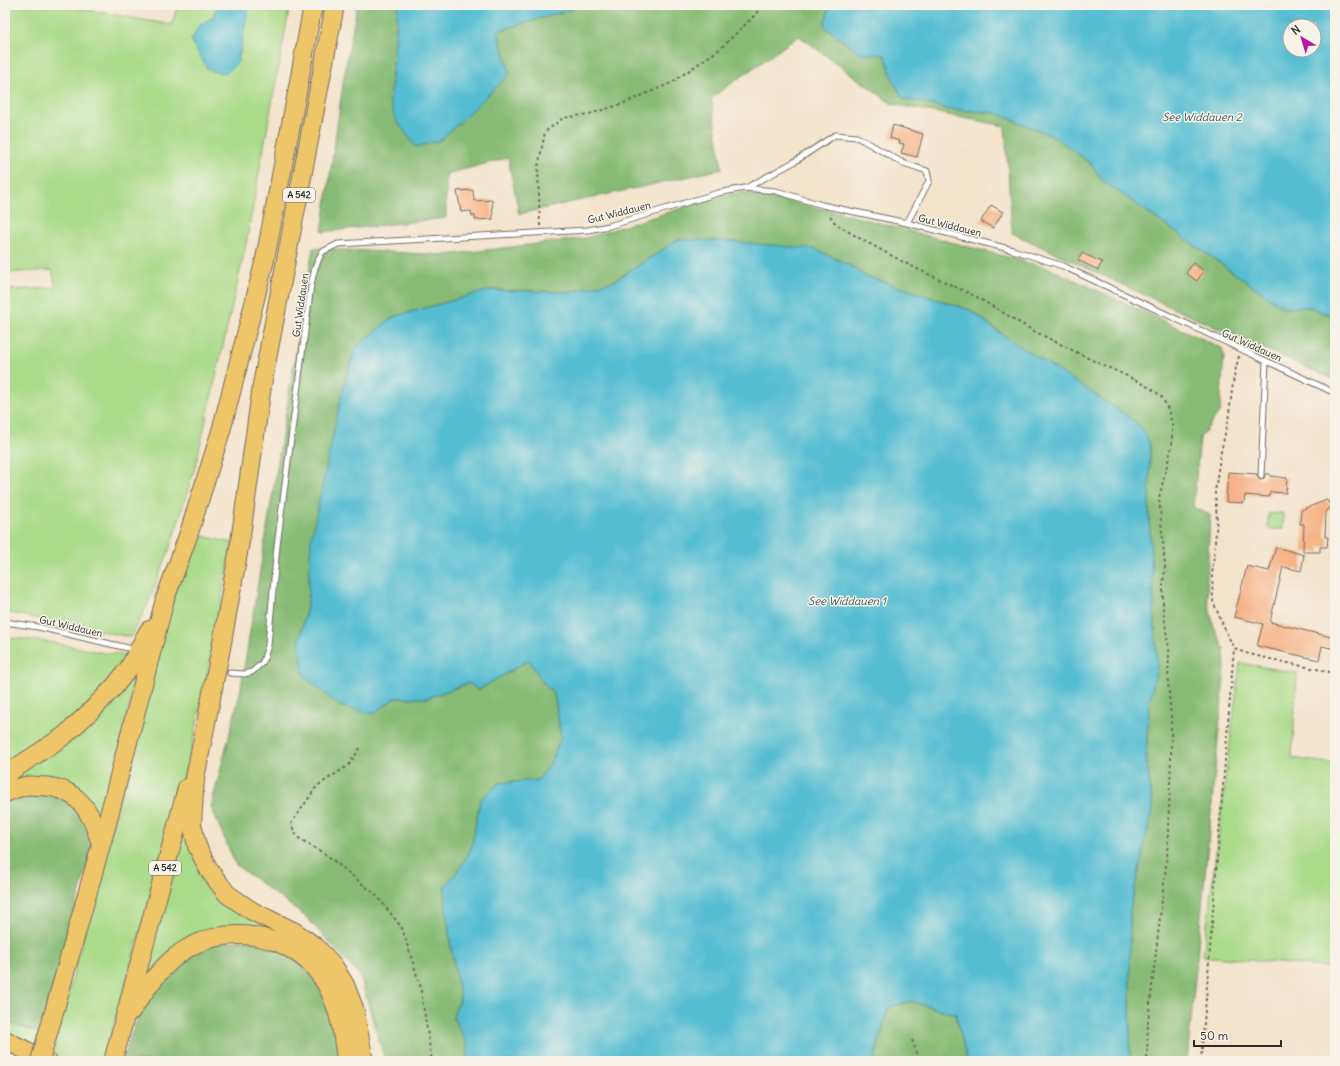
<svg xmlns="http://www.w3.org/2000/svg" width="1340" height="1066" font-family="Delius,sans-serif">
	<rect width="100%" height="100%" fill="#f7f3e8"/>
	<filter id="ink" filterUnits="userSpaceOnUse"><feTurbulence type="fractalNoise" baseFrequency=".025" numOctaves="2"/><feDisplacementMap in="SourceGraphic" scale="8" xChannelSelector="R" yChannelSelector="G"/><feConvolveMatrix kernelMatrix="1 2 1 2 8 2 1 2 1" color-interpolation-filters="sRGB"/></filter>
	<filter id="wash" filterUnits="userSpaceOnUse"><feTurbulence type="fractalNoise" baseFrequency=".012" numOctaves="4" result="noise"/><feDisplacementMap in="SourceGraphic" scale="16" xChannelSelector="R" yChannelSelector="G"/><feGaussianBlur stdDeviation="0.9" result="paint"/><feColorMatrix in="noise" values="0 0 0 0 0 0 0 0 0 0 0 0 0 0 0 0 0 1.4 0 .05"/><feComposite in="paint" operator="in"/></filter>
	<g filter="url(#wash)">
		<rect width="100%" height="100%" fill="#f3e3ca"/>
		<!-- green -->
		<g fill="#aadb89" stroke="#6a835a">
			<path d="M 5,5 L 60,5 L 172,25 L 177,5 L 218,5 L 212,18 L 200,25 L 238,62 L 249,5 L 290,5 L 245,249 L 196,464 L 171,545 L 147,606 L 131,637 L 5,612 L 5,290 L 56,288 L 52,270 L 5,273 Z"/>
			<path d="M 1283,513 L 1283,529 L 1268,529 L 1268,514 Z"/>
			<path d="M 194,534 L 233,543 L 194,739 L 104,1061 L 67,1061 L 53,1054 L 168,612 Z"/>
			<path d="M 5,637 L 50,642 L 104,653 L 130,655 L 73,721 L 5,767 Z"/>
			<path d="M 140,659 L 102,825 L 5,781 Z"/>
			<path d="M 1240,663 L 1297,673 L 1292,758 L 1335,764 L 1335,968 L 1203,956 Z"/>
			<path d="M 185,818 L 187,820 C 194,876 221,900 269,925 C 295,938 313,947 331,972 C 350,997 354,1031 358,1061 L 354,1061 C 350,1030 343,999 325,973 C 300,937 258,923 215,931 C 203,933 192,936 181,943 C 165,954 152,971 141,987 L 139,987 Z"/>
			<path d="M 5,1017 L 12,1024 L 41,1033 L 37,1049 L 5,1033 Z"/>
		</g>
		<!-- forest -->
		<g fill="#87bb75" stroke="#597350">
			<path d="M 357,5 L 398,5 L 390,102 L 510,74 L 498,31 L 585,5 L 830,5 L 824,26 L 859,53 L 885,55 L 893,80 L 903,99 L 922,102 L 948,109 L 996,113 L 1055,137 L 1090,163 L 1103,181 L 1284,308 L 1310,307 L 1335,317 L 1335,380 L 1181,312 L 1012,233 L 1005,126 L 892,104 L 799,36 L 711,98 L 722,169 L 519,214 L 508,158 L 446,174 L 446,218 L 322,232 L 344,77 Z"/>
			<path d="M 745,192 L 841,213 L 1049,268 L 1222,348 L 1224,355 L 1220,411 L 1200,438 L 1193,507 L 1210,515 L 1207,578 L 1208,603 L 1214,627 L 1224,649 L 1225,668 L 1187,1061 L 1130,1061 L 1130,910 L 1153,807 L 1146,757 L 1149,705 L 1157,666 L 1149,516 L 1150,443 L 970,310 L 865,276 L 847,264 L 679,239 L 614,281 L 571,292 L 490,290 L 393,317 L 311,540 L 308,602 L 299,641 L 373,714 L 395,698 L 427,698 L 470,683 L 478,690 L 529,660 L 545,685 L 554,693 L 561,737 L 550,764 L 538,780 L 499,783 L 480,800 L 471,849 L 458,871 L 445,886 L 451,947 L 460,997 L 453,1017 L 467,1044 L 469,1061 L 385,1061 L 360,976 L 306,917 L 236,865 L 211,807 L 240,693 L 313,248 L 445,255 L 586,238 L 720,196 Z"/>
			<path d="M 43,790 L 74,802 L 92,838 L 91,851 L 41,1033 L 12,1024 L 5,1017 L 5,799 Z"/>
			<path d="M 256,939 L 298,959 L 328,998 L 340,1050 L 330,1061 L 123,1061 L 129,1041 L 142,1007 L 169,968 L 206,944 Z"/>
			<path d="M 910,1001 L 956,1014 L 967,1061 L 874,1061 L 888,1008 Z"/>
		</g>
		<!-- water -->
		<g fill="#55bdd2" stroke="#40747e" fill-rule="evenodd">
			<path d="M 218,5 L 249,5 L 238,62 L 226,74 L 208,70 L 191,40 L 200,25 L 212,18 Z"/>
			<path d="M 398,5 L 585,5 L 498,31 L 510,74 L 441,140 L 416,147 L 396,120 L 390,102 Z"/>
			<path d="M 830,5 L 1335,5 L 1335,317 L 1310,307 L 1284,308 L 1103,181 L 1090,163 L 1055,137 L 996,113 L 948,109 L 922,102 L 903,99 L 893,80 L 885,55 L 859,53 L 824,26 ZM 1290,26 L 1314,26 L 1314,50 L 1290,50 Z"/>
			<path d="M 679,239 L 726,241 L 815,249 L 847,264 L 865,276 L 970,310 L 1003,335 L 1125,414 L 1142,428 L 1150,443 L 1149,516 L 1157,666 L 1149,705 L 1146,757 L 1153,807 L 1130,910 L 1130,1061 L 967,1061 L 956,1014 L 910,1001 L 888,1008 L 874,1061 L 469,1061 L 467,1044 L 453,1017 L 460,997 L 451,947 L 445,901 L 445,886 L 458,871 L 471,849 L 480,800 L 499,783 L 538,780 L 550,764 L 561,737 L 554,693 L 545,685 L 529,660 L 478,690 L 469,683 L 427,698 L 395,698 L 373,714 L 340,706 L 304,676 L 299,641 L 308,602 L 311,540 L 341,397 L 354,349 L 393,317 L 490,290 L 571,292 L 614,281 Z"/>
		</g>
		<g id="blocks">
			<!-- building -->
			<g fill="#f7b082">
				<path d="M 893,125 L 923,134 L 917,157 L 901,153 L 904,144 L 899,143 L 900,141 L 890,138 Z"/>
				<path d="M 473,190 L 474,201 L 492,200 L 493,219 L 475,220 L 475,216 L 472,216 L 471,211 L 461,212 L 457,191 Z"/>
				<path d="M 991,205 L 1003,212 L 993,228 L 981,221 Z"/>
				<path d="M 1082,253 L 1102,262 L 1098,270 L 1078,260 Z"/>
				<path d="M 1193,263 L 1204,271 L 1197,281 L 1186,273 Z"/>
				<path d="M 1228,472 L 1257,474 L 1258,478 L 1260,480 L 1264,478 L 1265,474 L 1270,474 L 1270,476 L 1287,478 L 1286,493 L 1270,492 L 1269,497 L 1245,495 L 1244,503 L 1226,502 Z"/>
				<path d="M 1327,500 L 1330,505 L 1330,508 L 1326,512 L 1325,537 L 1328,537 L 1327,547 L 1320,547 L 1320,552 L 1303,552 L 1304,524 L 1300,524 L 1301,510 Z"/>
				<path d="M 1276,547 L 1304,555 L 1301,571 L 1283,567 L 1270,622 L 1335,638 L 1335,649 L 1322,646 L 1319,660 L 1257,646 L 1263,624 L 1234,617 L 1247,566 L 1269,571 Z"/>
			</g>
		</g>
	</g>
	<g filter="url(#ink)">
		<use href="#blocks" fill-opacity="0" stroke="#716b63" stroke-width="1"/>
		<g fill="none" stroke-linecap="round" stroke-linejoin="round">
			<!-- service casing -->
			<g stroke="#716b63" stroke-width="7">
				<g id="service">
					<path d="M 746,188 L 794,162 L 835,135 L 857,137 L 903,163 L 927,171 L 929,181 L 907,223"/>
					<path d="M 1261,476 L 1266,361"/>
					<path d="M 5,622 L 38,627 L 132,649"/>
					<path d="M 230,673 L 244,674 L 252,672 L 263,662 L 268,645 L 277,546 L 311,285 L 315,268 L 322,252 L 338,244 L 588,230 L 609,226 L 718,193 L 745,188 L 776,191 L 822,205 L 907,223 L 1013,250 L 1063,266 L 1335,393"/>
				</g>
			</g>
			<!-- motorway casing -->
			<g stroke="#716b63" stroke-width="20">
				<g id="motorway">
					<path d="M 335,5 L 262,385 L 240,542 L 221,648 L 195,778 L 192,824 L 197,846 L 209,870 L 227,894 L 252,911 L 295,932 L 316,947 L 333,965 L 345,985 L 354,1008 L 364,1061"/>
					<path d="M 5,775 L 64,736 L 93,709 L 114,687 L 129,668 L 149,630"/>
					<path d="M 5,793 C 12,790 19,787 26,786 C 30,785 34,786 38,786 C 77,786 91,810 101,844"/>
					<path d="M 131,1011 C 144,992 157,972 175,957 C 220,920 291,931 323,979 C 339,1004 343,1033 346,1061"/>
					<path d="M 52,1019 L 106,827 L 165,599 L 188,536 L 221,431 L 249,323 L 265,259 L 296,98 L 313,5"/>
					<path d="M 5,1040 L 47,1061"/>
					<path d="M 113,1061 L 187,788"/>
				</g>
			</g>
			<!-- path -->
			<g stroke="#716b63" stroke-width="2" stroke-dasharray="3 3" stroke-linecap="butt">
				<path d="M 830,216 L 836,224 L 859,238 L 909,265 L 975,296 L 1032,330 L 1096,362 L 1125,375 L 1152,389 L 1162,397 L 1168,409 L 1172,424 L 1172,445 L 1159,498 L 1165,566 L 1163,585 L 1163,609 L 1169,651 L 1168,681 L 1171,716 L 1171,759 L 1167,857 L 1148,1021 L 1147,1061"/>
				<path d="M 540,226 L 538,167 L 545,132 L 563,118 L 589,114 L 622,104 L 671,83 L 721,48 L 755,15 L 762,5"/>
				<path d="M 1239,356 L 1234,376 L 1228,421 L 1220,456 L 1215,492 L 1217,520 L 1212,575 L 1213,601 L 1225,630 L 1234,648 L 1245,653 L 1279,661 L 1335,673"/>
				<path d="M 360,748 L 349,765 L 317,786 L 291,824 L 297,837 L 328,856 L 377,896 L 402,928 L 420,985 L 432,1061"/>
				<path d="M 912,1040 L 920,1061"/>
				<path d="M 1201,1061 L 1234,648"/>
			</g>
			<!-- service -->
			<use href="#service" stroke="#fff" stroke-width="5"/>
			<!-- motorway -->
			<use href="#motorway" stroke="#eec569" stroke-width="18"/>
			<!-- motorway-bridge casing -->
			<g stroke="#716b63" stroke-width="20" stroke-linecap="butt">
				<path id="motorway-bridge" d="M 40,1061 L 52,1019"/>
			</g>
			<!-- motorway-bridge -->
			<use href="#motorway-bridge" stroke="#eec569" stroke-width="18"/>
		</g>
	</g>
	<g text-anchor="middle" stroke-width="3" stroke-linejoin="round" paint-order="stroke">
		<!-- shield labels -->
		<g fill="#f7f3e8" stroke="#686764" stroke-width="1">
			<rect x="283" y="188" width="32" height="14" rx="3"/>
			<rect x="149" y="861" width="32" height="14" rx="3"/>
		</g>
		<g font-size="9" font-weight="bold" fill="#2b2b2b">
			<text x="299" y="198">A 542</text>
			<text x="165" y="871">A 542</text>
		</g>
		<!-- street labels -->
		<g font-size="10" fill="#2b2b2b" stroke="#f7f3e8">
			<text transform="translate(619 212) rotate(-14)" y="4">Gut Widdauen</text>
			<text transform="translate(950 225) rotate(14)" y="4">Gut Widdauen</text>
			<text transform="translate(300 305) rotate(-82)" y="4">Gut Widdauen</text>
			<text transform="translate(1252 345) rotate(24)" y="4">Gut Widdauen</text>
			<text transform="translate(71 626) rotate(13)" y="4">Gut Widdauen</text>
		</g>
		<!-- water labels -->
		<g font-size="11" font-style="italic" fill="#38575d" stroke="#f7f3e8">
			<text x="1202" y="121">See Widdauen 2</text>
			<text x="847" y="605">See Widdauen 1</text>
		</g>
	</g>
	<!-- margin -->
	<rect width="1340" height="1066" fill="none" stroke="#f7f3e8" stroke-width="20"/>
	<!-- north arrow -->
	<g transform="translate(1302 38) rotate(322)"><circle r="19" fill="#f7f3e8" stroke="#a5a39c"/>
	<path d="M0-3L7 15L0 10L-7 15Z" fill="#b5179e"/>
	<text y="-6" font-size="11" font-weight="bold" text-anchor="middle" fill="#2b2b2b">N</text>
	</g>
	<!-- scale -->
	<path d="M1194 1040v6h87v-6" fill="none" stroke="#2b2b2b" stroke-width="2"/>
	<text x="1200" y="1040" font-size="12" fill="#2b2b2b" stroke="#f7f3e8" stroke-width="3" paint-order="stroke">50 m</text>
</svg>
